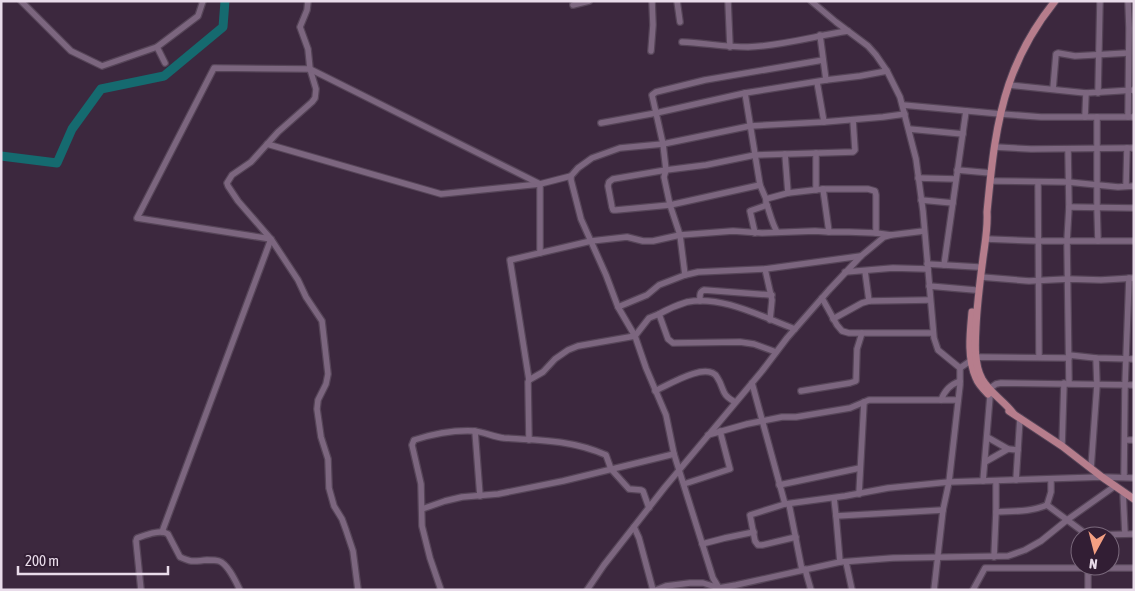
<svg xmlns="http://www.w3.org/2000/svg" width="1135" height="591" font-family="'Asap Condensed',sans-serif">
	<rect width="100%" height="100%" fill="#3c283e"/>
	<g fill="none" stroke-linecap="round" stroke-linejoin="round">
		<!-- river -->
		<path stroke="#156a6f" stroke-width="9" d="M 1,156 L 57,163 L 72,129 L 101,89 L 164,76 L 223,27 L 225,1"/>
		<!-- minor casing -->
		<g stroke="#564558" stroke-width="8">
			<g id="minor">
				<path d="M 21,1 L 71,51 L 102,66 L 157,47"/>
				<path d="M 308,1 L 307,10 L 300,27 L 308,49 L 310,69 L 316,89 L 315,98 L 312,102 L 278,132 L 251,162 L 232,175 L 227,183 L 228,186 L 238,201 L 271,239 L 298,280 L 306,297 L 322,321 L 328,374 L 326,384 L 318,400 L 317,409 L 321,437 L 328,459 L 329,488 L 334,506 L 342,519 L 346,530 L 353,551 L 358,590"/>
				<path d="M 677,1 L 680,22"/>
				<path d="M 728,1 L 730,47"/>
				<path d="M 811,1 L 836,22 L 868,46 L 876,55 L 887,71 L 900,97 L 916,159 L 923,211 L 934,338 L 938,350 L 960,368 L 976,357 L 1069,358"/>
				<path d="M 573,5 L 589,1"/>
				<path d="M 820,35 L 826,80"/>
				<path d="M 682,42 C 704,43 726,47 748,47 C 781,46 815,36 848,31"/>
				<path d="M 651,51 L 653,25 L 652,1"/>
				<path d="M 165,63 L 157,47 L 198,16 L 203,1"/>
				<path d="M 817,82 L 824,122"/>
				<path d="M 1009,85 L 1086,93 L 1134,90"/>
				<path d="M 1053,89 L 1056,54 L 1058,53 L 1075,56 L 1128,53"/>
				<path d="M 745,93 L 760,185 L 766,199 L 766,203 L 767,205 L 750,211 L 755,233"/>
				<path d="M 1098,93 L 1100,1"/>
				<path d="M 903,105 L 1001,114 L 1041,117 L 1134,117"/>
				<path d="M 1085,117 L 1086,93"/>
				<path d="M 1097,117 L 1097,208 L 1098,241"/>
				<path d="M 1128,117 L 1129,28 L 1128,1"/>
				<path d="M 601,123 L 656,113 L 745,93 L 826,80 L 860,76 L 887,71"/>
				<path d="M 909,129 L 963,134"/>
				<path d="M 267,144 L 441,194 L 540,184 L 571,176 L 578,168 L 592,158 L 620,148 L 663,144 L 750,126 L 824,122 L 883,117 L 905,114"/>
				<path d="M 995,147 L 1031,149 L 1134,148"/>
				<path d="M 1068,149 L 1069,207 L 1067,241 L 1069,383"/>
				<path d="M 816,153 L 816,190"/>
				<path d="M 785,154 L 788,193"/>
				<path d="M 957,170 L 991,173"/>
				<path d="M 571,176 L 571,180 L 581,219 L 606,275 L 618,307 L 635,336 L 646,368 L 666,415 L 674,454 L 713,578 L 719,588"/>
				<path d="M 918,178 L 956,179"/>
				<path d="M 990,181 L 1068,182 L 1118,187 L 1134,186"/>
				<path d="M 1038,182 L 1039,357"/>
				<path d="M 760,185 L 670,205 L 616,210 L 613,210 L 612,207 L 608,186 L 609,182 L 613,179 L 666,170 L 706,165 L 755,155 L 853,152 L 855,150 L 853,120"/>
				<path d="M 1126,186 L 1127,148"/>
				<path d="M 823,189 L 868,189 L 875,191 L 876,195 L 876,233"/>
				<path d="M 766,199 L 788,193 L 823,189 L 829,232"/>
				<path d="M 921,200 L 953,203"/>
				<path d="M 767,205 C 770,214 772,223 777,232"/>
				<path d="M 1069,207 L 1134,208"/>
				<path d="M 986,239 L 1039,241 L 1134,241"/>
				<path d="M 927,264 L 978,267"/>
				<path d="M 944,265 L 966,111"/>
				<path d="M 765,269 L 772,300 L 770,320"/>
				<path d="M 865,271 L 869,301"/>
				<path d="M 845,272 L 893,268 L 928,269"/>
				<path d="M 685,275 L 680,235 L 670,205 L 664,177 L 666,170 L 663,144 L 652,95 L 656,92 L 705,80 L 823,60"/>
				<path d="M 981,277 L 1029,281 L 1068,279 L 1101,280 L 1134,278"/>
				<path d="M 929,286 L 975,290"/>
				<path d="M 822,298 L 837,325 L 842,331 L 849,333 L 933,333"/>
				<path d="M 700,301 C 700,296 699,292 704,290 L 772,295"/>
				<path d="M 618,307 L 647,295 L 659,285 L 685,275 L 698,272 L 765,269 L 861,256"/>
				<path d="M 659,314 C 668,309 677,305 687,302 C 722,295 762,317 795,329"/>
				<path d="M 833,319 L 862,303 L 869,301 L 930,300"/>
				<path d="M 1069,355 L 1096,358 L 1134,359"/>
				<path d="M 529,380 L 543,372 L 555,359 L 568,350 L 578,346 L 635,336 L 649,318 L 659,314 L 668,339 L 673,343 L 740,342 L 754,344 L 776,352"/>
				<path d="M 752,383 L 785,504"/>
				<path d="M 989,389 L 996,384 L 1001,383 L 1134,385"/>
				<path d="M 655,391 C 668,385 707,361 717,377 C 725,389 720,394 735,402"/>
				<path d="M 801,391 L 850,383 L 856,381 L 857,349 L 862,333"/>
				<path d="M 941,400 C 945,390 950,385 960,381"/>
				<path d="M 475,431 L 480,496"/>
				<path d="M 708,435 L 747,424 L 782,417 L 796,417 L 850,408 L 869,400 L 958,400"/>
				<path d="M 987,437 L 1008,449 L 1018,450"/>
				<path d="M 529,440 L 528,382 L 529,380 L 510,260 L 591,241 L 627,237 L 643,241 L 653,241 L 680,235 L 733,231 L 762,233 L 815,231 L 829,232 L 849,232 L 876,233 L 891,235"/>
				<path d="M 1125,440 L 1134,440"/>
				<path d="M 1062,446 L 1064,383"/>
				<path d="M 985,462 L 1008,449"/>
				<path d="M 1091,468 L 1097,385 L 1096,358"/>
				<path d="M 1124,477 L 1125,385 L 1129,278"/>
				<path d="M 1016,480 L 1020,418"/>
				<path d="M 983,481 L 990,396"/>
				<path d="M 684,484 L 730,469 L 720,431"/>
				<path d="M 779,485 L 860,468"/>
				<path d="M 1123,492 L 1125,534"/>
				<path d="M 859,494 L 864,402"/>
				<path d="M 834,498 L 836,516 L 943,510"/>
				<path d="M 789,504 L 802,570"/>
				<path d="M 1047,505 L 1086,534 L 1092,535 L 1134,534"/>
				<path d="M 422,509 L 445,501 L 462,497 L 498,494 L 563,481 L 674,454"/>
				<path d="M 996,512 C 1013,511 1031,512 1047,505 L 1051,492 L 1051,479"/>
				<path d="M 836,516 L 840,562"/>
				<path d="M 634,527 L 639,538 L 653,590"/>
				<path d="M 162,532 L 271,239 L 137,218 L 214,68 L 310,69 L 540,184 L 540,253"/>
				<path d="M 796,537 L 762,545 L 758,545 L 755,541 L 750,515 L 785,504 L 845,496 L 888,488 L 949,482 L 1102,477 L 1134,478"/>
				<path d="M 702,544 L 725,538 L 754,532"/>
				<path d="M 994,557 L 996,512 L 996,481"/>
				<path d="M 846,562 L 852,590"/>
				<path d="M 805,569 L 811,590"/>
				<path d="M 141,590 L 136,541 L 137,538 C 146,535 160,529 168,534 L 180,557 C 193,563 194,561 207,560 C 210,560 216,560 219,561 C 228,564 236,582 240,590"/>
				<path d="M 441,590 L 430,558 L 422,526 L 421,484 L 412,445 L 414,440 C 433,434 454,430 474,431 C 484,432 494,437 504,438 C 539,440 573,440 606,455 L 611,469 L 629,489 L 641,490 L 643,491 L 649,508"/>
				<path d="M 587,590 L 604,565 L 665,487 L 762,371 L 787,338 L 829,290 L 861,256 L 884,237 L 891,235 L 924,231"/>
				<path d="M 656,590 L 666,586 L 690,583 L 703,583 L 719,588 L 736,585 L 840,562 L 893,558 L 1008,556 L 1025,550 L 1041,541 L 1067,520 L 1115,486"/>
				<path d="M 934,590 L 943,510 L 949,482 L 960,385 L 960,368"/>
				<path d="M 973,590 L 985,568 L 1134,568"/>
				<path d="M 1088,590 L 1088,566"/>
			</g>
		</g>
		<!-- major casing -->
		<g stroke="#564558" stroke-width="9">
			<g id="major">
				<path d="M 972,312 C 970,333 967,358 976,378 C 978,384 983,389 988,394"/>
				<path d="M 1009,411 L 1062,446 L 1102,477 L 1134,499"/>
				<path d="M 1013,413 C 1004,401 990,393 982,379 C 974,364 975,344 976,327 C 977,304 980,281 983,258 C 985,243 988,228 987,212 C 991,171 995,125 1009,84 C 1019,54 1035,26 1055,1"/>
			</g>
		</g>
		<!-- minor -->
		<use href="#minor" stroke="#7c667f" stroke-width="5.5"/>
		<!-- major -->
		<use href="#major" stroke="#b67d8c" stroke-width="7"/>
	</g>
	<!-- border -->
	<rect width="1135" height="591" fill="none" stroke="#e9dcea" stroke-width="5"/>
	<!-- north arrow -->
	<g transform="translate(1095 551) rotate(187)"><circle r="24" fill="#321e34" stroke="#7b6a7d"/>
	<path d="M0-4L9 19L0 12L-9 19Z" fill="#f39f82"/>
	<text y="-8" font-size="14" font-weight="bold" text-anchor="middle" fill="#e9dcea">N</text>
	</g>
	<!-- scale -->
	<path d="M18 566v8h150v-8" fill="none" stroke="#e9dcea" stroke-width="2.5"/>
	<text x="25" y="566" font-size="15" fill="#e9dcea" stroke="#321e34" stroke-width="4" paint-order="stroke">200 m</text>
</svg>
